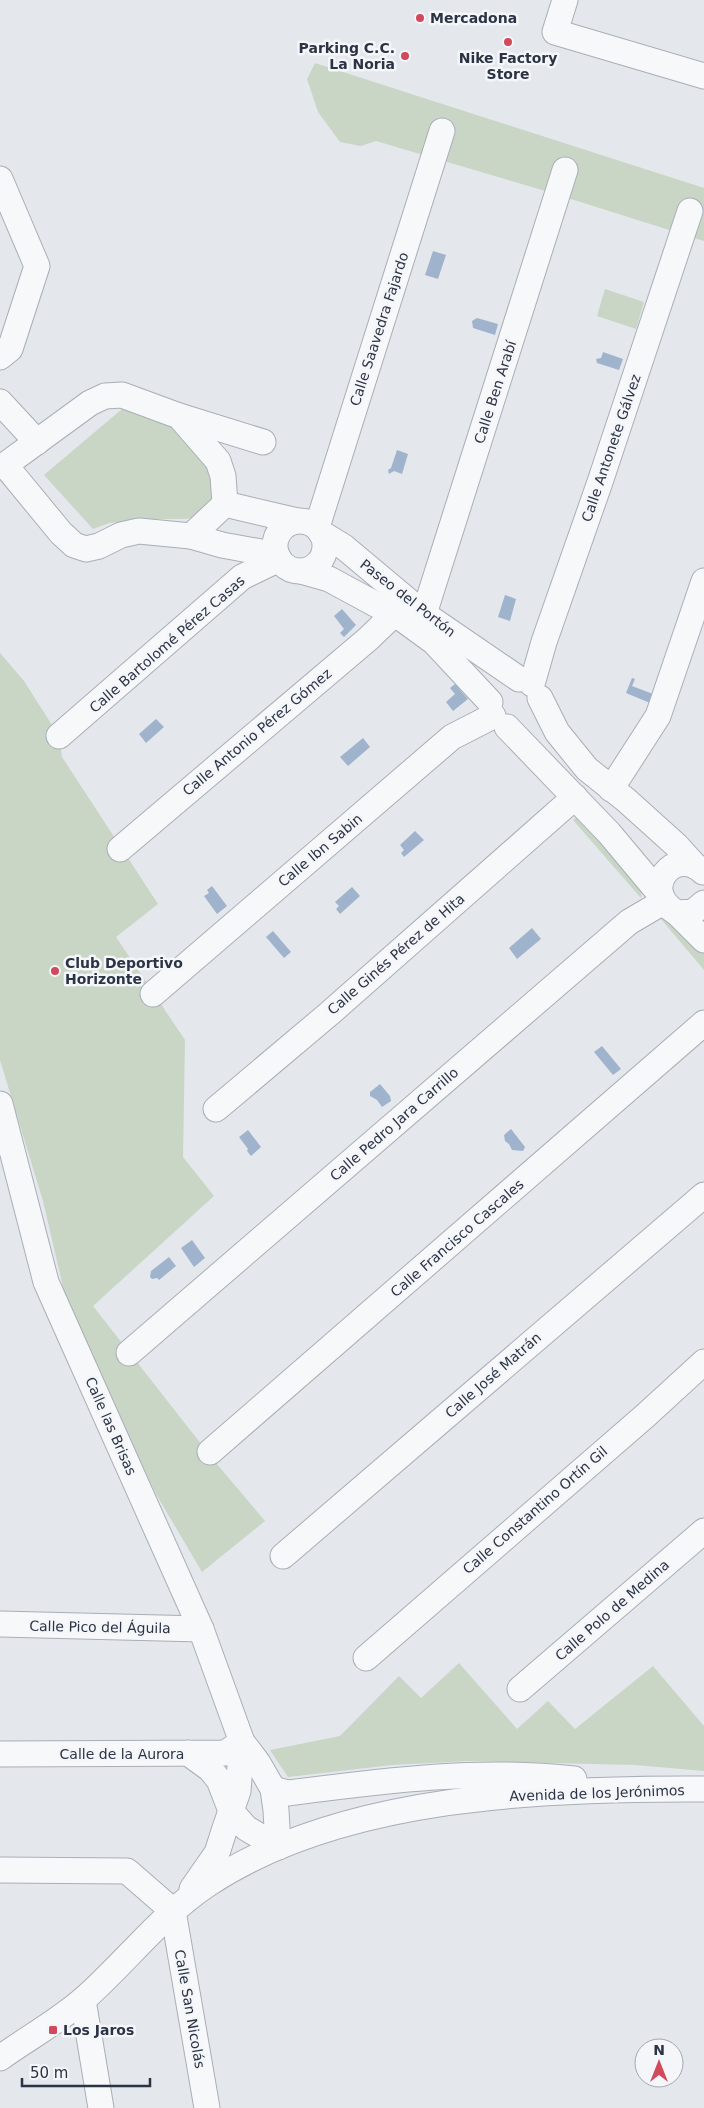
<svg xmlns="http://www.w3.org/2000/svg" width="704" height="2108" font-family="'DejaVu Sans',sans-serif">
	<rect width="100%" height="100%" fill="#e4e7ec"/>
	<!-- green -->
	<g fill="#c9d6c5">
		<path d="M 315,63 L 704,188 L 704,241 L 552,193 L 376,141 L 361,146 L 340,142 L 318,112 L 307,79 Z"/>
		<path d="M 605,289 L 644,302 L 636,329 L 597,316 Z"/>
		<path d="M 122,409 L 171,424 L 210,467 L 214,494 L 209,503 L 195,517 L 186,519 L 156,519 L 109,523 L 93,529 L 44,475 Z"/>
		<path d="M 0,653 L 24,681 L 59,736 L 62,757 L 158,904 L 116,937 L 185,1040 L 183,1157 L 214,1196 L 93,1306 L 216,1463 L 265,1521 L 202,1572 L 156,1494 L 102,1384 L 67,1304 L 43,1201 L 0,1060 Z"/>
		<path d="M 578,816 L 642,891 L 641,898 L 573,820 Z"/>
		<path d="M 666,918 L 704,947 L 704,970 L 661,919 Z"/>
		<path d="M 459,1663 L 517,1729 L 548,1701 L 575,1729 L 653,1666 L 704,1726 L 704,1771 L 635,1765 L 469,1761 L 392,1765 L 288,1777 L 270,1750 L 340,1736 L 399,1676 L 421,1698 Z"/>
	</g>
	<!-- water -->
	<g fill="#9fb4cc">
		<path d="M 433,251 L 446,255 L 438,279 L 425,275 Z"/>
		<path d="M 477,318 L 498,324 L 495,335 L 473,328 L 472,321 Z"/>
		<path d="M 603,352 L 623,359 L 619,370 L 597,363 L 596,359 L 601,358 Z"/>
		<path d="M 397,450 L 408,454 L 402,474 L 394,471 L 389,474 L 388,470 L 391,468 Z"/>
		<path d="M 505,595 L 516,599 L 510,621 L 498,617 Z"/>
		<path d="M 342,609 L 356,625 L 344,637 L 340,633 L 344,629 L 334,616 Z"/>
		<path d="M 632,678 L 635,679 L 632,686 L 653,694 L 650,703 L 626,693 Z"/>
		<path d="M 455,684 L 468,699 L 453,711 L 446,702 L 455,694 L 450,688 Z"/>
		<path d="M 156,719 L 164,727 L 146,743 L 139,734 Z"/>
		<path d="M 363,738 L 370,747 L 348,766 L 340,757 Z"/>
		<path d="M 415,831 L 424,840 L 404,857 L 401,853 L 404,850 L 400,845 Z"/>
		<path d="M 212,886 L 227,906 L 217,914 L 204,896 L 209,893 L 207,890 Z"/>
		<path d="M 352,887 L 360,896 L 340,914 L 336,909 L 339,906 L 335,902 Z"/>
		<path d="M 532,928 L 541,939 L 517,959 L 509,948 Z"/>
		<path d="M 273,931 L 291,952 L 284,958 L 266,937 Z"/>
		<path d="M 602,1046 L 621,1069 L 613,1075 L 594,1052 Z"/>
		<path d="M 380,1084 L 390,1096 L 391,1101 L 382,1107 L 377,1100 L 370,1096 L 370,1092 Z"/>
		<path d="M 511,1129 L 525,1147 L 523,1151 L 512,1150 L 509,1144 L 505,1141 L 504,1135 Z"/>
		<path d="M 248,1130 L 261,1147 L 251,1156 L 247,1151 L 248,1149 L 239,1137 Z"/>
		<path d="M 192,1240 L 205,1258 L 194,1267 L 181,1248 Z"/>
		<path d="M 169,1257 L 176,1266 L 159,1280 L 157,1278 L 152,1279 L 150,1277 L 151,1271 Z"/>
	</g>
	<g fill="none" stroke-linecap="round" stroke-linejoin="round">
		<!-- minor casing -->
		<g stroke="#a9aeb7" stroke-width="27">
			<g id="minor">
				<path d="M 565,0 L 555,32 L 704,76"/>
				<path d="M 0,179 L 37,266 L 10,349 L 0,357"/>
				<path d="M 122,395 L 179,416 L 218,461 L 223,476 L 225,504 L 191,536 L 139,531 L 121,535 L 99,546 L 86,549 L 74,545 L 61,533 L 5,465 L 90,403 L 105,396 Z"/>
				<path d="M 0,402 L 37,442"/>
				<path d="M 179,416 L 263,442"/>
				<path d="M 225,504 L 297,521"/>
				<circle cx="300" cy="546" r="25"/>
				<path d="M 317,527 L 442,131"/>
				<path d="M 321,533 L 344,547 L 424,614 L 519,679"/>
				<path d="M 191,536 L 222,545 L 277,555"/>
				<path d="M 301,571 L 329,579 L 401,618 L 434,642 L 490,702"/>
				<path d="M 424,614 L 565,170"/>
				<path d="M 532,684 L 544,642 L 600,482 L 690,211"/>
				<path d="M 540,698 L 557,732 L 587,769 L 626,800 L 676,845 L 695,866"/>
				<path d="M 507,727 L 609,833 L 660,894"/>
				<path d="M 59,736 L 242,577 L 279,559"/>
				<path d="M 611,789 L 658,716 L 704,581"/>
				<path d="M 120,849 L 368,639 L 394,614"/>
				<path d="M 703,872 C 676,845 637,889 677,913 L 693,912 L 704,903"/>
				<path d="M 677,913 L 704,940"/>
				<path d="M 153,994 L 452,737 L 493,716"/>
				<path d="M 0,1104 L 46,1282 L 201,1629 L 242,1742 L 258,1763 L 273,1789 L 276,1810 L 278,1847"/>
				<path d="M 216,1109 L 330,1013 L 575,797"/>
				<path d="M 129,1353 L 629,922 L 663,902"/>
				<path d="M 210,1452 L 704,1023"/>
				<path d="M 283,1556 L 704,1195"/>
				<path d="M 0,1624 L 201,1629"/>
				<path d="M 366,1658 L 645,1416 L 704,1362"/>
				<path d="M 520,1689 L 704,1531"/>
				<path d="M 188,1753 L 210,1769 L 219,1780 L 231,1811 L 246,1828 L 278,1847"/>
				<path d="M 0,1754 L 225,1753 L 242,1742"/>
				<path d="M 273,1789 L 288,1793 C 382,1781 479,1768 574,1779"/>
				<path d="M 0,1870 L 127,1871 L 173,1911"/>
				<path d="M 192,1889 L 217,1853 L 224,1831 L 238,1791 L 242,1742"/>
				<path d="M 173,1911 L 207,2108"/>
				<path d="M 83,2000 L 101,2108"/>
				<path d="M 0,2058 C 28,2038 59,2021 84,1999 C 126,1962 161,1915 208,1884 C 342,1795 547,1788 704,1789"/>
			</g>
		</g>
		<!-- minor -->
		<use href="#minor" stroke="#f7f8fa" stroke-width="25"/>
	</g>
	<!-- markers -->
	<g fill="#d1495b" stroke="#f4f6f9" stroke-width="2">
		<circle cx="420" cy="18" r="5"/>
		<circle cx="508" cy="42" r="5"/>
		<circle cx="405" cy="56" r="5"/>
		<circle cx="55" cy="971" r="5"/>
		<rect x="48" y="2025" width="10" height="10" rx="2.5"/>
	</g>
	<g text-anchor="middle" stroke-width="5" stroke-linejoin="round" paint-order="stroke">
		<!-- poi labels -->
		<g font-size="14" font-weight="bold" fill="#2b3445" stroke="#f4f6f9" text-anchor="start">
			<text x="430" y="23">Mercadona</text>
			<text x="395" y="53" text-anchor="end">Parking C.C.<tspan x="395" dy="16">La Noria</tspan></text>
			<text x="508" y="63" text-anchor="middle">Nike Factory<tspan x="508" dy="16">Store</tspan></text>
			<text x="65" y="968">Club Deportivo<tspan x="65" dy="16">Horizonte</tspan></text>
			<text x="63" y="2035">Los Jaros</text>
		</g>
		<!-- street labels -->
		<g font-size="14" fill="#2b3445" stroke="#f4f6f9">
			<text transform="translate(379 329) rotate(-72)" y="5">Calle Saavedra Fajardo</text>
			<text transform="translate(495 392) rotate(-72)" y="5">Calle Ben Arabí</text>
			<text transform="translate(611 448) rotate(-71)" y="5">Calle Antonete Gálvez</text>
			<text transform="translate(408 598) rotate(38)" y="5">Paseo del Portón</text>
			<text transform="translate(167 644) rotate(-41)" y="5">Calle Bartolomé Pérez Casas</text>
			<text transform="translate(257 732) rotate(-40)" y="5">Calle Antonio Pérez Gómez</text>
			<text transform="translate(320 850) rotate(-40)" y="5">Calle Ibn Sabin</text>
			<text transform="translate(396 954) rotate(-41)" y="5">Calle Ginés Pérez de Hita</text>
			<text transform="translate(394 1124) rotate(-41)" y="5">Calle Pedro Jara Carrillo</text>
			<text transform="translate(457 1238) rotate(-41)" y="5">Calle Francisco Cascales</text>
			<text transform="translate(493 1375) rotate(-41)" y="5">Calle José Matrán</text>
			<text transform="translate(111 1426) rotate(66)" y="5">Calle las Brisas</text>
			<text transform="translate(535 1510) rotate(-41)" y="5">Calle Constantino Ortín Gil</text>
			<text transform="translate(612 1610) rotate(-41)" y="5">Calle Polo de Medina</text>
			<text transform="translate(100 1627) rotate(1)" y="5">Calle Pico del Águila</text>
			<text x="122" y="1759">Calle de la Aurora</text>
			<text transform="translate(597 1793) rotate(-2)" y="5">Avenida de los Jerónimos</text>
			<text transform="translate(190 2009) rotate(80)" y="5">Calle San Nicolás</text>
		</g>
	</g>
	<!-- north arrow -->
	<g transform="translate(659 2063)"><circle r="24" fill="#f4f6f9" stroke="#a4a8b1"/>
	<path d="M0-4L9 19L0 12L-9 19Z" fill="#d1495b"/>
	<text y="-8" font-size="14" font-weight="bold" text-anchor="middle" fill="#2b3445">N</text>
	</g>
	<!-- scale -->
	<path d="M22 2078v8h128v-8" fill="none" stroke="#2b3445" stroke-width="2.5"/>
	<text x="30" y="2078" font-size="15" fill="#2b3445" stroke="#f4f6f9" stroke-width="4" paint-order="stroke">50 m</text>
</svg>
